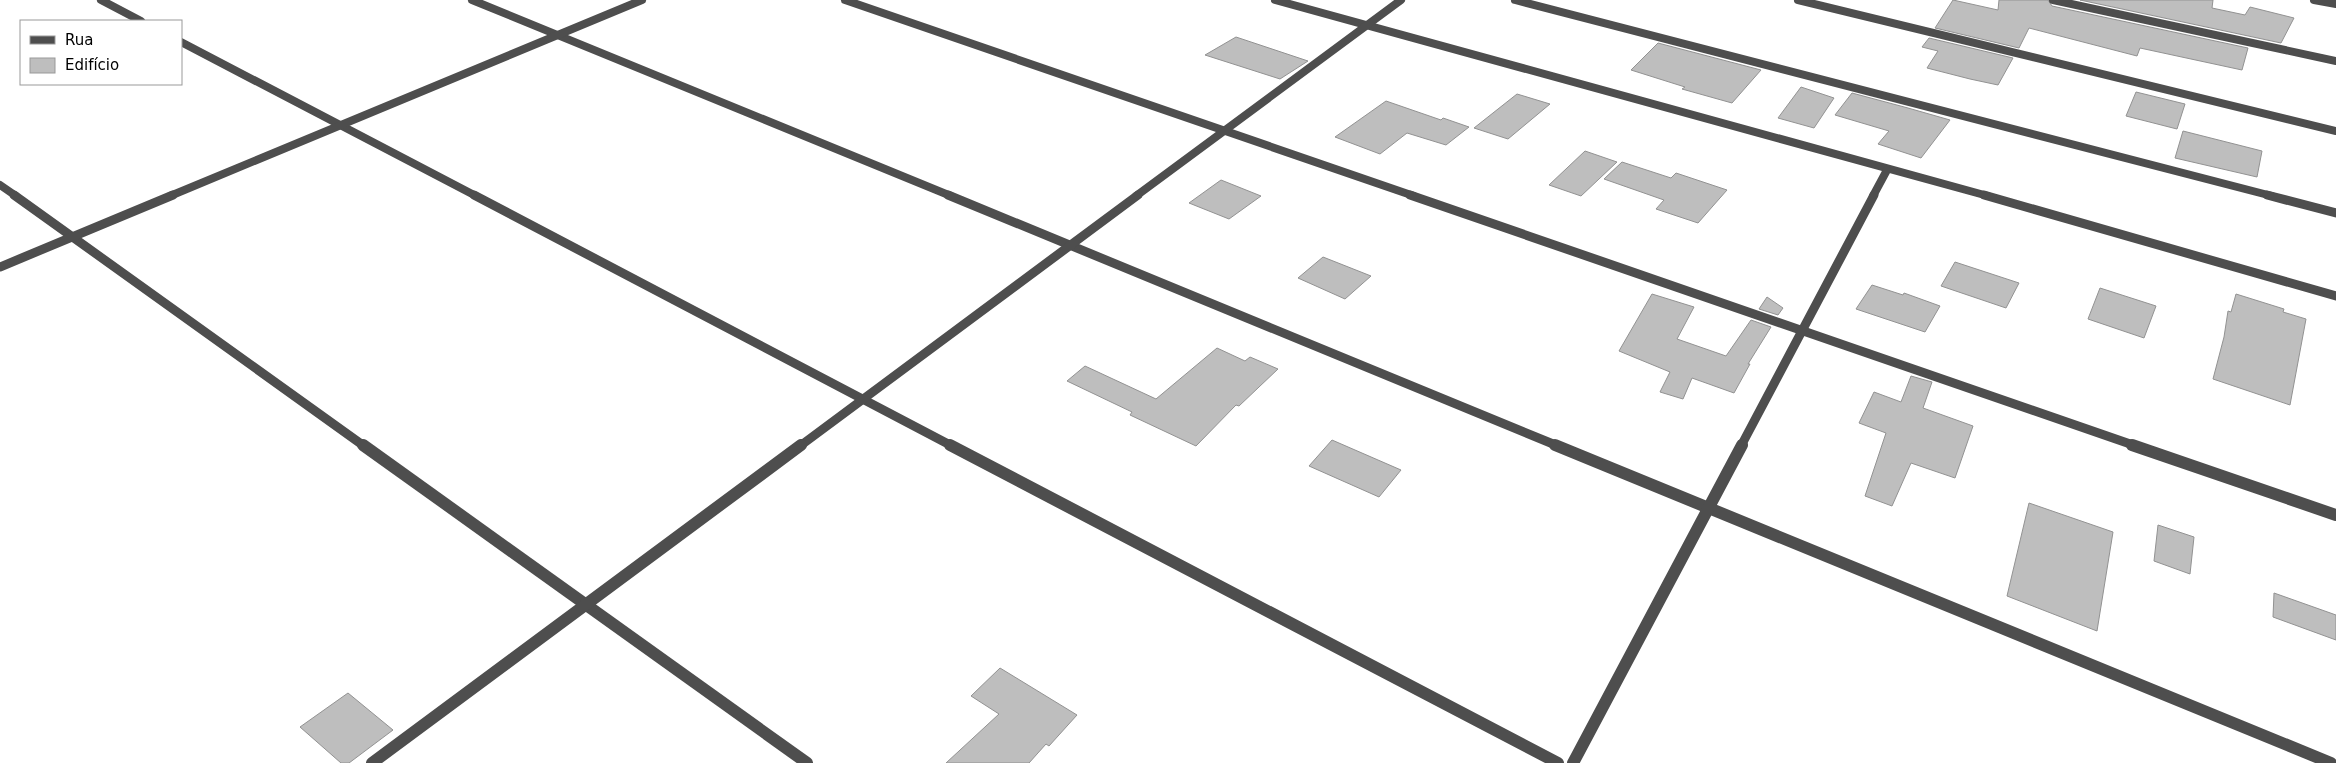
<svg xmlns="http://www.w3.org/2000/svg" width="2336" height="763" font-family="'DejaVu Sans',sans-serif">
	<rect width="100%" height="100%" fill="#fff"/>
	<!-- building -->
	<g fill="#bebebe" stroke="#929292">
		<path d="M 1953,0 L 1998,10 L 1999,0 L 2048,0 L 2052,6 L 2248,48 L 2242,70 L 2140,48 L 2137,56 L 2029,28 L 2019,48 L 1935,28 Z"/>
		<path d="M 2080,0 L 2213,0 L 2212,8 L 2245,15 L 2250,7 L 2294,18 L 2281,43 Z"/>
		<path d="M 1236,37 L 1308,61 L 1280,79 L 1205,55 Z"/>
		<path d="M 1929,38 L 2013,58 L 1998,85 L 1970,79 L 1927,68 L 1938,51 L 1922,47 Z"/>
		<path d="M 1658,43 L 1761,70 L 1732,103 L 1682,89 L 1685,87 L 1631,70 Z"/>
		<path d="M 1801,87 L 1834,98 L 1814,128 L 1778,118 Z"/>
		<path d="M 2136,92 L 2185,104 L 2177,129 L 2126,116 Z"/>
		<path d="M 1852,93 L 1908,108 L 1950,120 L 1921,158 L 1878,144 L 1889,131 L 1835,115 Z"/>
		<path d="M 1517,94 L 1550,104 L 1508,139 L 1474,128 Z"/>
		<path d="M 1386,101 L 1441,120 L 1443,118 L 1469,127 L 1446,145 L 1407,133 L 1380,154 L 1335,137 Z"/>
		<path d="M 2183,131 L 2262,151 L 2257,177 L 2175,158 Z"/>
		<path d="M 1585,151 L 1617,162 L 1581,196 L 1549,185 Z"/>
		<path d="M 1622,162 L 1671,178 L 1676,173 L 1727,190 L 1698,223 L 1656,209 L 1664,200 L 1604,179 Z"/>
		<path d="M 1221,180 L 1261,196 L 1229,219 L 1189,203 Z"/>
		<path d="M 1323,257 L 1371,276 L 1345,299 L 1298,278 Z"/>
		<path d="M 1955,262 L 2019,283 L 2006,308 L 1941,286 Z"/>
		<path d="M 1872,285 L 1903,295 L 1904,293 L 1940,306 L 1925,332 L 1856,309 Z"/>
		<path d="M 2100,288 L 2156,306 L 2144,338 L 2088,319 Z"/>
		<path d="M 1652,294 L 1694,307 L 1677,339 L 1726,356 L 1751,320 L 1771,327 L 1748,364 L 1750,364 L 1734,393 L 1692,378 L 1683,399 L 1660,392 L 1670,372 L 1619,351 Z"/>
		<path d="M 2236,294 L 2284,309 L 2283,312 L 2306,319 L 2290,405 L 2213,379 L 2224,337 L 2228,311 L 2231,312 Z"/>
		<path d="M 1767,297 L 1783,308 L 1778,315 L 1759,309 Z"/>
		<path d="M 1217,348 L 1245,361 L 1250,357 L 1278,369 L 1239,406 L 1236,405 L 1196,446 L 1130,415 L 1132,412 L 1067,381 L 1085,366 L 1156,399 Z"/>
		<path d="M 1911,376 L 1932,382 L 1923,408 L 1973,426 L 1955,478 L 1911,463 L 1892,506 L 1865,496 L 1886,433 L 1859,423 L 1874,392 L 1901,402 Z"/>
		<path d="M 1332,440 L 1401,470 L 1379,497 L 1309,466 Z"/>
		<path d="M 2029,503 L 2113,532 L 2097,631 L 2007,596 Z"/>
		<path d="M 2158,525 L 2194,537 L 2190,574 L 2154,561 Z"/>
		<path d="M 2274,593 L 2336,615 L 2336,640 L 2273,617 Z"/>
		<path d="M 1000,668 L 1077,715 L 1049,746 L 1046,744 L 1029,763 L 946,763 L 999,714 L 971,696 Z"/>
		<path d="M 348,693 L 393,730 L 349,763 L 341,763 L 300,727 Z"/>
	</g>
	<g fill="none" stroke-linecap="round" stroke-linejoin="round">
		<!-- minor-far2 -->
		<g stroke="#4e4e4e" stroke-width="8">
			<path d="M 101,0 L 141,21"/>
			<path d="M 472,0 L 951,196"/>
			<path d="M 845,0 L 1414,196"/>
			<path d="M 1275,0 L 1988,196"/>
			<path d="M 1515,0 L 2272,196"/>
			<path d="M 1798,0 L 2336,131"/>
			<path d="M 2053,0 L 2336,61"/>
			<path d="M 2314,0 L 2336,4"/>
			<path d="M 181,42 L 476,196"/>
			<path d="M 0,185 L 16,196"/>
			<path d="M 170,196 L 642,0"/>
			<path d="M 1136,196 L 1401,0"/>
			<path d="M 1873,196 L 1887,170"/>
		</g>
		<!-- minor-far1 -->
		<g stroke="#4e4e4e" stroke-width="9">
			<path d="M 14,195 L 364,446"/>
			<path d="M 474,195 L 952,446"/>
			<path d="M 948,195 L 1558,446"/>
			<path d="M 1410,195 L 2136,446"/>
			<path d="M 1984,195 L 2336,296"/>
			<path d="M 2267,195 L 2336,213"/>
			<path d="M 0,267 L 173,195"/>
			<path d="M 800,446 L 1138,195"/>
			<path d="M 1741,446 L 1874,195"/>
		</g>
		<!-- minor -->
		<g stroke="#4e4e4e" stroke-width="12">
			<path d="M 363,445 L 807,763"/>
			<path d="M 950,445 L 1558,763"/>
			<path d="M 1555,445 L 2331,763"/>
			<path d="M 2132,445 L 2336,515"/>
			<path d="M 372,763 L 801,445"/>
			<path d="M 1573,763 L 1742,445"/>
		</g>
	</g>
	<!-- legend -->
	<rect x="20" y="20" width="162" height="65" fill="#ffffff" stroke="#999999"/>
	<rect x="30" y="36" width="25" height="8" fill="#4e4e4e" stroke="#999999"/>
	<text x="65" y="45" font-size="15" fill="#000000">Rua</text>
	<rect x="30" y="58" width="25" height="15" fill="#bebebe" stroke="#999999"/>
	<text x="65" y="70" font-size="15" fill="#000000">Edifício</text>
</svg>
